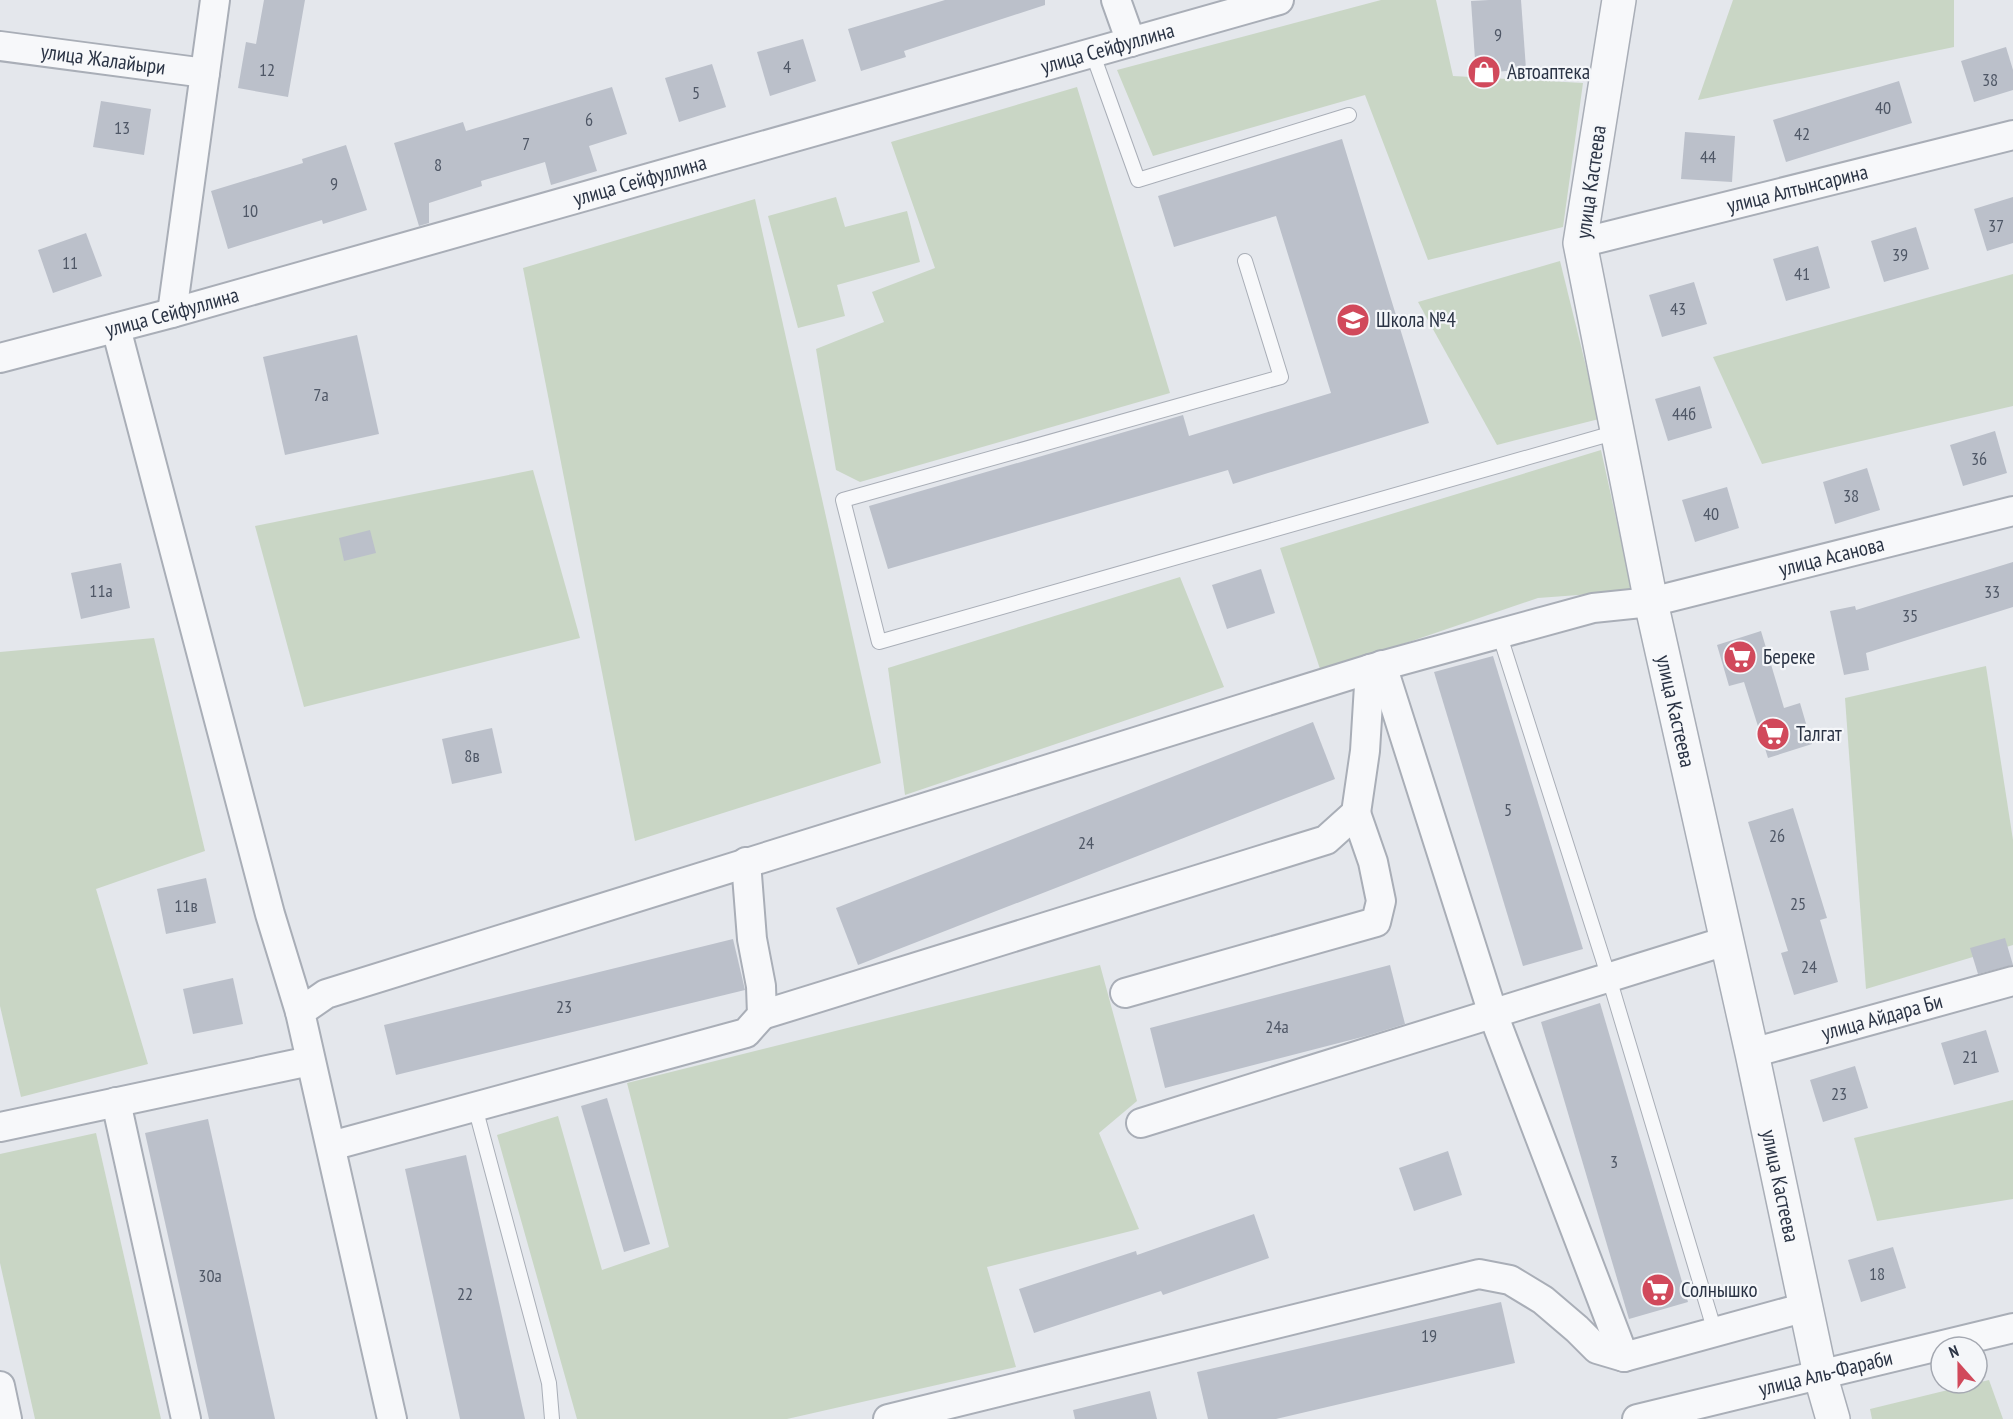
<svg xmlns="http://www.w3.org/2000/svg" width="2013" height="1419" font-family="'PT Sans Narrow',sans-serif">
	<rect width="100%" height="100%" fill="#e4e7ec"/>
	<!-- green -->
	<g fill="#c9d6c5">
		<path d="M 1381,0 L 1436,0 L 1453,76 L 1583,83 L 1563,227 L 1428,260 L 1365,95 L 1153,156 L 1117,70 Z"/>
		<path d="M 1733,0 L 1954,0 L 1954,47 L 1698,100 Z"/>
		<path d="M 1077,87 L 1170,393 L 860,482 L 836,470 L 816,349 L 884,322 L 872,292 L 935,268 L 891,142 Z"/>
		<path d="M 836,197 L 845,227 L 907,211 L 920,262 L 837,285 L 845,316 L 798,328 L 768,216 Z"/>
		<path d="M 755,199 L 881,763 L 635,841 L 523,268 Z"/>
		<path d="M 1560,261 L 1599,419 L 1497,445 L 1418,302 Z"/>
		<path d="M 2013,274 L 2013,406 L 1762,464 L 1713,357 Z"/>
		<path d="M 1601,450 L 1632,591 L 1538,598 L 1321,672 L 1280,548 Z"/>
		<path d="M 533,470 L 580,638 L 304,707 L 255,526 Z"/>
		<path d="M 1180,577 L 1224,687 L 905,795 L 888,668 Z"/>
		<path d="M 154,638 L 205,851 L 96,889 L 148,1064 L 21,1097 L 0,1006 L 0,652 Z"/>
		<path d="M 1986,666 L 2013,840 L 2013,945 L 1866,989 L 1845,698 Z"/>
		<path d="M 1100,965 L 1137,1101 L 1099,1133 L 1139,1229 L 987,1267 L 1016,1367 L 787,1419 L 577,1419 L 497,1135 L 558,1116 L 602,1270 L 669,1247 L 627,1083 Z"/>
		<path d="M 2013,1100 L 2013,1199 L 1877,1221 L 1854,1138 Z"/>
		<path d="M 96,1133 L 161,1419 L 35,1419 L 0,1263 L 0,1154 Z"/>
		<path d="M 1989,1380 L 2003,1419 L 1872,1419 L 1870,1409 Z"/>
	</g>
	<!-- building -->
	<g fill="#bbc0ca">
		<path d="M 264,0 L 305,0 L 288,97 L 238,88 L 246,42 L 256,44 Z"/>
		<path d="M 945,0 L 1045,0 L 1045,5 L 904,51 L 906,57 L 861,71 L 848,29 Z"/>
		<path d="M 1489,0 L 1521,0 L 1526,69 L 1476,74 L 1471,1 Z"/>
		<path d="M 803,39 L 816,81 L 770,96 L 757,52 Z"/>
		<path d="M 2006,47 L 2013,70 L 2013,90 L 1974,102 L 1961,61 Z"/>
		<path d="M 712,64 L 726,107 L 679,122 L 665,78 Z"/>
		<path d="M 1899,81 L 1912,123 L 1786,162 L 1773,120 Z"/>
		<path d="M 612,87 L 627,134 L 589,146 L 597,171 L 551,185 L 545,162 L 481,181 L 482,186 L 429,203 L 429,223 L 419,226 L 394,143 L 463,122 L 466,131 Z"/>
		<path d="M 101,101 L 151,109 L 144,155 L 93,147 Z"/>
		<path d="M 1685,132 L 1735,136 L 1732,182 L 1681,179 Z"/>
		<path d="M 1342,139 L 1429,423 L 1233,484 L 1228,470 L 888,569 L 869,506 L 1183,415 L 1189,436 L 1331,393 L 1276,216 L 1174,247 L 1158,196 Z"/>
		<path d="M 346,145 L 367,210 L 323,224 L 322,220 L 228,249 L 211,191 L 303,163 L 302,159 Z"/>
		<path d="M 2013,197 L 2013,243 L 1987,251 L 1974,209 Z"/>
		<path d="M 1916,227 L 1929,269 L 1884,282 L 1871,241 Z"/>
		<path d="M 86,233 L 102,276 L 53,293 L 38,250 Z"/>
		<path d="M 1818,246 L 1830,288 L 1786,301 L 1773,259 Z"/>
		<path d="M 1694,282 L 1707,324 L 1662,337 L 1649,295 Z"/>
		<path d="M 357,335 L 379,434 L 285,455 L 263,357 Z"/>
		<path d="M 1700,386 L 1712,428 L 1668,441 L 1655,399 Z"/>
		<path d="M 1995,431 L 2007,473 L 1963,486 L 1950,445 Z"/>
		<path d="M 1867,468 L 1880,510 L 1835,524 L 1823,482 Z"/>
		<path d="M 1727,487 L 1739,528 L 1695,542 L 1682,500 Z"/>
		<path d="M 370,530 L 376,553 L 344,561 L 339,538 Z"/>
		<path d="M 2013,562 L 2013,607 L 1866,653 L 1869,670 L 1844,675 L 1830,611 L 1855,606 L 1856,610 Z"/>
		<path d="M 121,563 L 130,608 L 81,619 L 71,573 Z"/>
		<path d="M 1261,569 L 1275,613 L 1227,629 L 1212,585 Z"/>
		<path d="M 1761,631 L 1784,708 L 1800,703 L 1812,744 L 1768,758 L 1744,682 L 1729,686 L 1717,645 Z"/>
		<path d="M 1493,656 L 1583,949 L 1523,966 L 1434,672 Z"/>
		<path d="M 1313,722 L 1335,779 L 858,965 L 836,908 Z"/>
		<path d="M 492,728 L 502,773 L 452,784 L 442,739 Z"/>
		<path d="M 1793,808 L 1827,918 L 1820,920 L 1838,982 L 1794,995 L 1781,953 L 1788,951 L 1748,822 Z"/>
		<path d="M 206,878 L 216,923 L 166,934 L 157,889 Z"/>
		<path d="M 2005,938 L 2013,965 L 1978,974 L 1970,948 Z"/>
		<path d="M 733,939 L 745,990 L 396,1075 L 384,1025 Z"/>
		<path d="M 1390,965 L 1405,1024 L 1366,1036 L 1165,1088 L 1150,1028 Z"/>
		<path d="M 233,978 L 243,1024 L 193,1034 L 183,989 Z"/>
		<path d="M 1600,1003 L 1688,1302 L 1629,1319 L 1541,1022 Z"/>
		<path d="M 1986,1030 L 1999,1072 L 1954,1085 L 1941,1043 Z"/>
		<path d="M 1855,1066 L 1868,1108 L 1823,1122 L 1810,1080 Z"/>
		<path d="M 607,1098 L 650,1244 L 624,1252 L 581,1106 Z"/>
		<path d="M 208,1119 L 275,1419 L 209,1419 L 145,1133 Z"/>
		<path d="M 1448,1151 L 1462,1195 L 1414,1211 L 1399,1168 Z"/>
		<path d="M 466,1155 L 525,1419 L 460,1419 L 405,1169 Z"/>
		<path d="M 1254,1214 L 1269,1258 L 1163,1295 L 1161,1291 L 1034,1333 L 1019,1289 L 1136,1251 L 1137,1255 Z"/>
		<path d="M 1893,1247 L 1906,1288 L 1861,1302 L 1848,1260 Z"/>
		<path d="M 1501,1302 L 1515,1363 L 1276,1419 L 1208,1419 L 1197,1372 Z"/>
		<path d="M 1150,1391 L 1157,1419 L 1075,1419 L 1073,1410 Z"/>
	</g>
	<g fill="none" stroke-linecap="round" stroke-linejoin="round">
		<!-- service casing -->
		<g stroke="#a9aeb7" stroke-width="16">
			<g id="service">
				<path d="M 1092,52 L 1138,180 L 1349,115"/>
				<path d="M 1245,261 L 1281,377 L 843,500 L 879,642 L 1617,432"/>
				<path d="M 1499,633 L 1609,978 L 1715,1332"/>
				<path d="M 475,1107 L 549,1383 L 552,1419"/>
			</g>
		</g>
		<!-- minor casing -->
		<g stroke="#a9aeb7" stroke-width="32">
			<g id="minor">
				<path d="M 1116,0 L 1131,42"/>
				<path id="s1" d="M 0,46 L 205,73"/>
				<path id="s2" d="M 1580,243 L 2013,135"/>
				<path d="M 172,313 L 215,0"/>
				<path d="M 116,328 L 270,914 L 300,1012"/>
				<path id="s3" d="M 0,358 L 172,313 L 1279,0"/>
				<path d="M 1382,665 L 1493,1014 L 1624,1357"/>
				<path d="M 1125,993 L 1376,922 L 1381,901 L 1373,862 L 1356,813"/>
				<path d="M 762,1015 L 1326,840 L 1356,813 L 1365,751 L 1370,669"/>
				<path id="s4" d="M 1752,1053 L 2013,981"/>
				<path d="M 116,1102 L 186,1419"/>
				<path d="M 1141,1123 L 1726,941"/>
				<path d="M 0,1127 L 310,1061"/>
				<path d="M 331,1146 L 746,1033 L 762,1015 L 761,986 L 752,939 L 746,862"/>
				<path d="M 0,1386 L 7,1419"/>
				<path id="s5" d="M 392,1419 L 300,1012 L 326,994 L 1370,669 L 1593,608 L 1651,602 L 2013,511"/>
				<path d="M 888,1419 L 1479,1274 L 1510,1280 L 1543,1300 L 1577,1329 L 1597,1349 L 1624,1357 L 1806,1307"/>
				<path id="s6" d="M 1637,1419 L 2013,1328"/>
			</g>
		</g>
		<!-- tertiary casing -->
		<g stroke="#a9aeb7" stroke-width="36">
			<g id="tertiary">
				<path id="s7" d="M 1619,0 L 1580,243 L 1651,602 L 1752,1053 L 1820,1374 L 1833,1419"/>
			</g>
		</g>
		<!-- service -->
		<use href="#service" stroke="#f7f8fa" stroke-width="14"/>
		<!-- minor -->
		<use href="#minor" stroke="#f7f8fa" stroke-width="28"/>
		<!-- tertiary -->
		<use href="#tertiary" stroke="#f7f8fa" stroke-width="33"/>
	</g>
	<!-- icons -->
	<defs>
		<g id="shop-disc" transform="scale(1.725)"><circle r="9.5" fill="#d1495b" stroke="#f4f6f9"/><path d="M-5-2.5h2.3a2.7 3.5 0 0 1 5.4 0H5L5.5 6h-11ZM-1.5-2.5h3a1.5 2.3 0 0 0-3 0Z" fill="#fff"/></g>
		<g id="school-disc" transform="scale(1.725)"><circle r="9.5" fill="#d1495b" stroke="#f4f6f9"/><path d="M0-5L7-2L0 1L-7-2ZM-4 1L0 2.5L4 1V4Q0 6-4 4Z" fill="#fff"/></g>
		<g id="supermarket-disc" transform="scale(1.725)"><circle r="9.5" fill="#d1495b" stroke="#f4f6f9"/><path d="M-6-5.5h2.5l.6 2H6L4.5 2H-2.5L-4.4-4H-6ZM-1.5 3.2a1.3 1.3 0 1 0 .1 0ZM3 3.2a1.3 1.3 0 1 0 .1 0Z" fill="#fff"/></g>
	</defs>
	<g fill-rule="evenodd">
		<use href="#shop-disc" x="1484" y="72"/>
		<use href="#school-disc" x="1353" y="320"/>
		<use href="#supermarket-disc" x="1740" y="657"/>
		<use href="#supermarket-disc" x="1773" y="734"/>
		<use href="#supermarket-disc" x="1658" y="1290"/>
	</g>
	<g text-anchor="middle" stroke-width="4.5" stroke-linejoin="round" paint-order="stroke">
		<!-- number labels -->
		<g font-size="18" fill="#4f5766">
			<text x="1498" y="41">9</text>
			<text x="787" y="73">4</text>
			<text x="267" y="76">12</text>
			<text x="1990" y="86">38</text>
			<text x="696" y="99">5</text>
			<text x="1883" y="114">40</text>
			<text x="589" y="126">6</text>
			<text x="122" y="134">13</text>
			<text x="1802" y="140">42</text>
			<text x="526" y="150">7</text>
			<text x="1708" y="163">44</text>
			<text x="438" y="171">8</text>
			<text x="334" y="190">9</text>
			<text x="250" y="217">10</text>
			<text x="1996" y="232">37</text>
			<text x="1900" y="261">39</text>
			<text x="70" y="269">11</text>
			<text x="1802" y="280">41</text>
			<text x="1678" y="315">43</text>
			<text x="321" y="401">7а</text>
			<text x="1684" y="420">44б</text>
			<text x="1979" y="465">36</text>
			<text x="1851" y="502">38</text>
			<text x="1711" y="520">40</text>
			<text x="101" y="597">11а</text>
			<text x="1992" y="598">33</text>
			<text x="1910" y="622">35</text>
			<text x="472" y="762">8в</text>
			<text x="1508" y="816">5</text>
			<text x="1777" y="842">26</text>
			<text x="1086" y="849">24</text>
			<text x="1798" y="910">25</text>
			<text x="186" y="912">11в</text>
			<text x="1809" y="973">24</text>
			<text x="564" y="1013">23</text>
			<text x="1277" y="1033">24а</text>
			<text x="1970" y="1063">21</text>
			<text x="1839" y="1100">23</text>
			<text x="1614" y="1168">3</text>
			<text x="1877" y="1280">18</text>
			<text x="210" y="1282">30а</text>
			<text x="465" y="1300">22</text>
			<text x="1429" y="1342">19</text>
		</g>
		<!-- street labels -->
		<g font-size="21" fill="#2b3445" stroke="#f4f6f9">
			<text dy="7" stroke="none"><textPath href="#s3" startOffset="1150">улица Сейфуллина</textPath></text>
			<text dy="7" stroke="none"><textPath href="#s1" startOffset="104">улица Жалайыри</textPath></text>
			<text dy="7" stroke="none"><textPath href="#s3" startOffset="664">улица Сейфуллина</textPath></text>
			<text transform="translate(1591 182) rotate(-82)" y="7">улица Кастеева</text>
			<text dy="7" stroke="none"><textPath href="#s2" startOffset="224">улица Алтынсарина</textPath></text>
			<text dy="7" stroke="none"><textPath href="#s3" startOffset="178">улица Сейфуллина</textPath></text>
			<text dy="7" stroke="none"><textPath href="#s5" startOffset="2018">улица Асанова</textPath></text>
			<text dy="7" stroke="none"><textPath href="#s7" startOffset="724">улица Кастеева</textPath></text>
			<text dy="7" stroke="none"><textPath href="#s4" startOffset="135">улица Айдара Би</textPath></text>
			<text dy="7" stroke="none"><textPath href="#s7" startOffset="1210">улица Кастеева</textPath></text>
			<text dy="7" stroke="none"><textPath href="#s6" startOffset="194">улица Аль-Фараби</textPath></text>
		</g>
		<!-- poi labels -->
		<g font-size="21" fill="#2b3445" stroke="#f4f6f9" text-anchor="start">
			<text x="1507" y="79">Автоаптека</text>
			<text x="1376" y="327">Школа №4</text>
			<text x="1763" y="664">Береке</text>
			<text x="1796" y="741">Талгат</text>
			<text x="1681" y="1297">Солнышко</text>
		</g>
	</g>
	<!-- north arrow -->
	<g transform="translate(1959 1365) rotate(339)"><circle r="28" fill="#f4f6f9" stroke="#a4a8b1" stroke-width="1.5"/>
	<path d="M0-4.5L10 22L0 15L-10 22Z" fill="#d1495b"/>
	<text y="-9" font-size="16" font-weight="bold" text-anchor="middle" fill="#2b3445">N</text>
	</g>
</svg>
